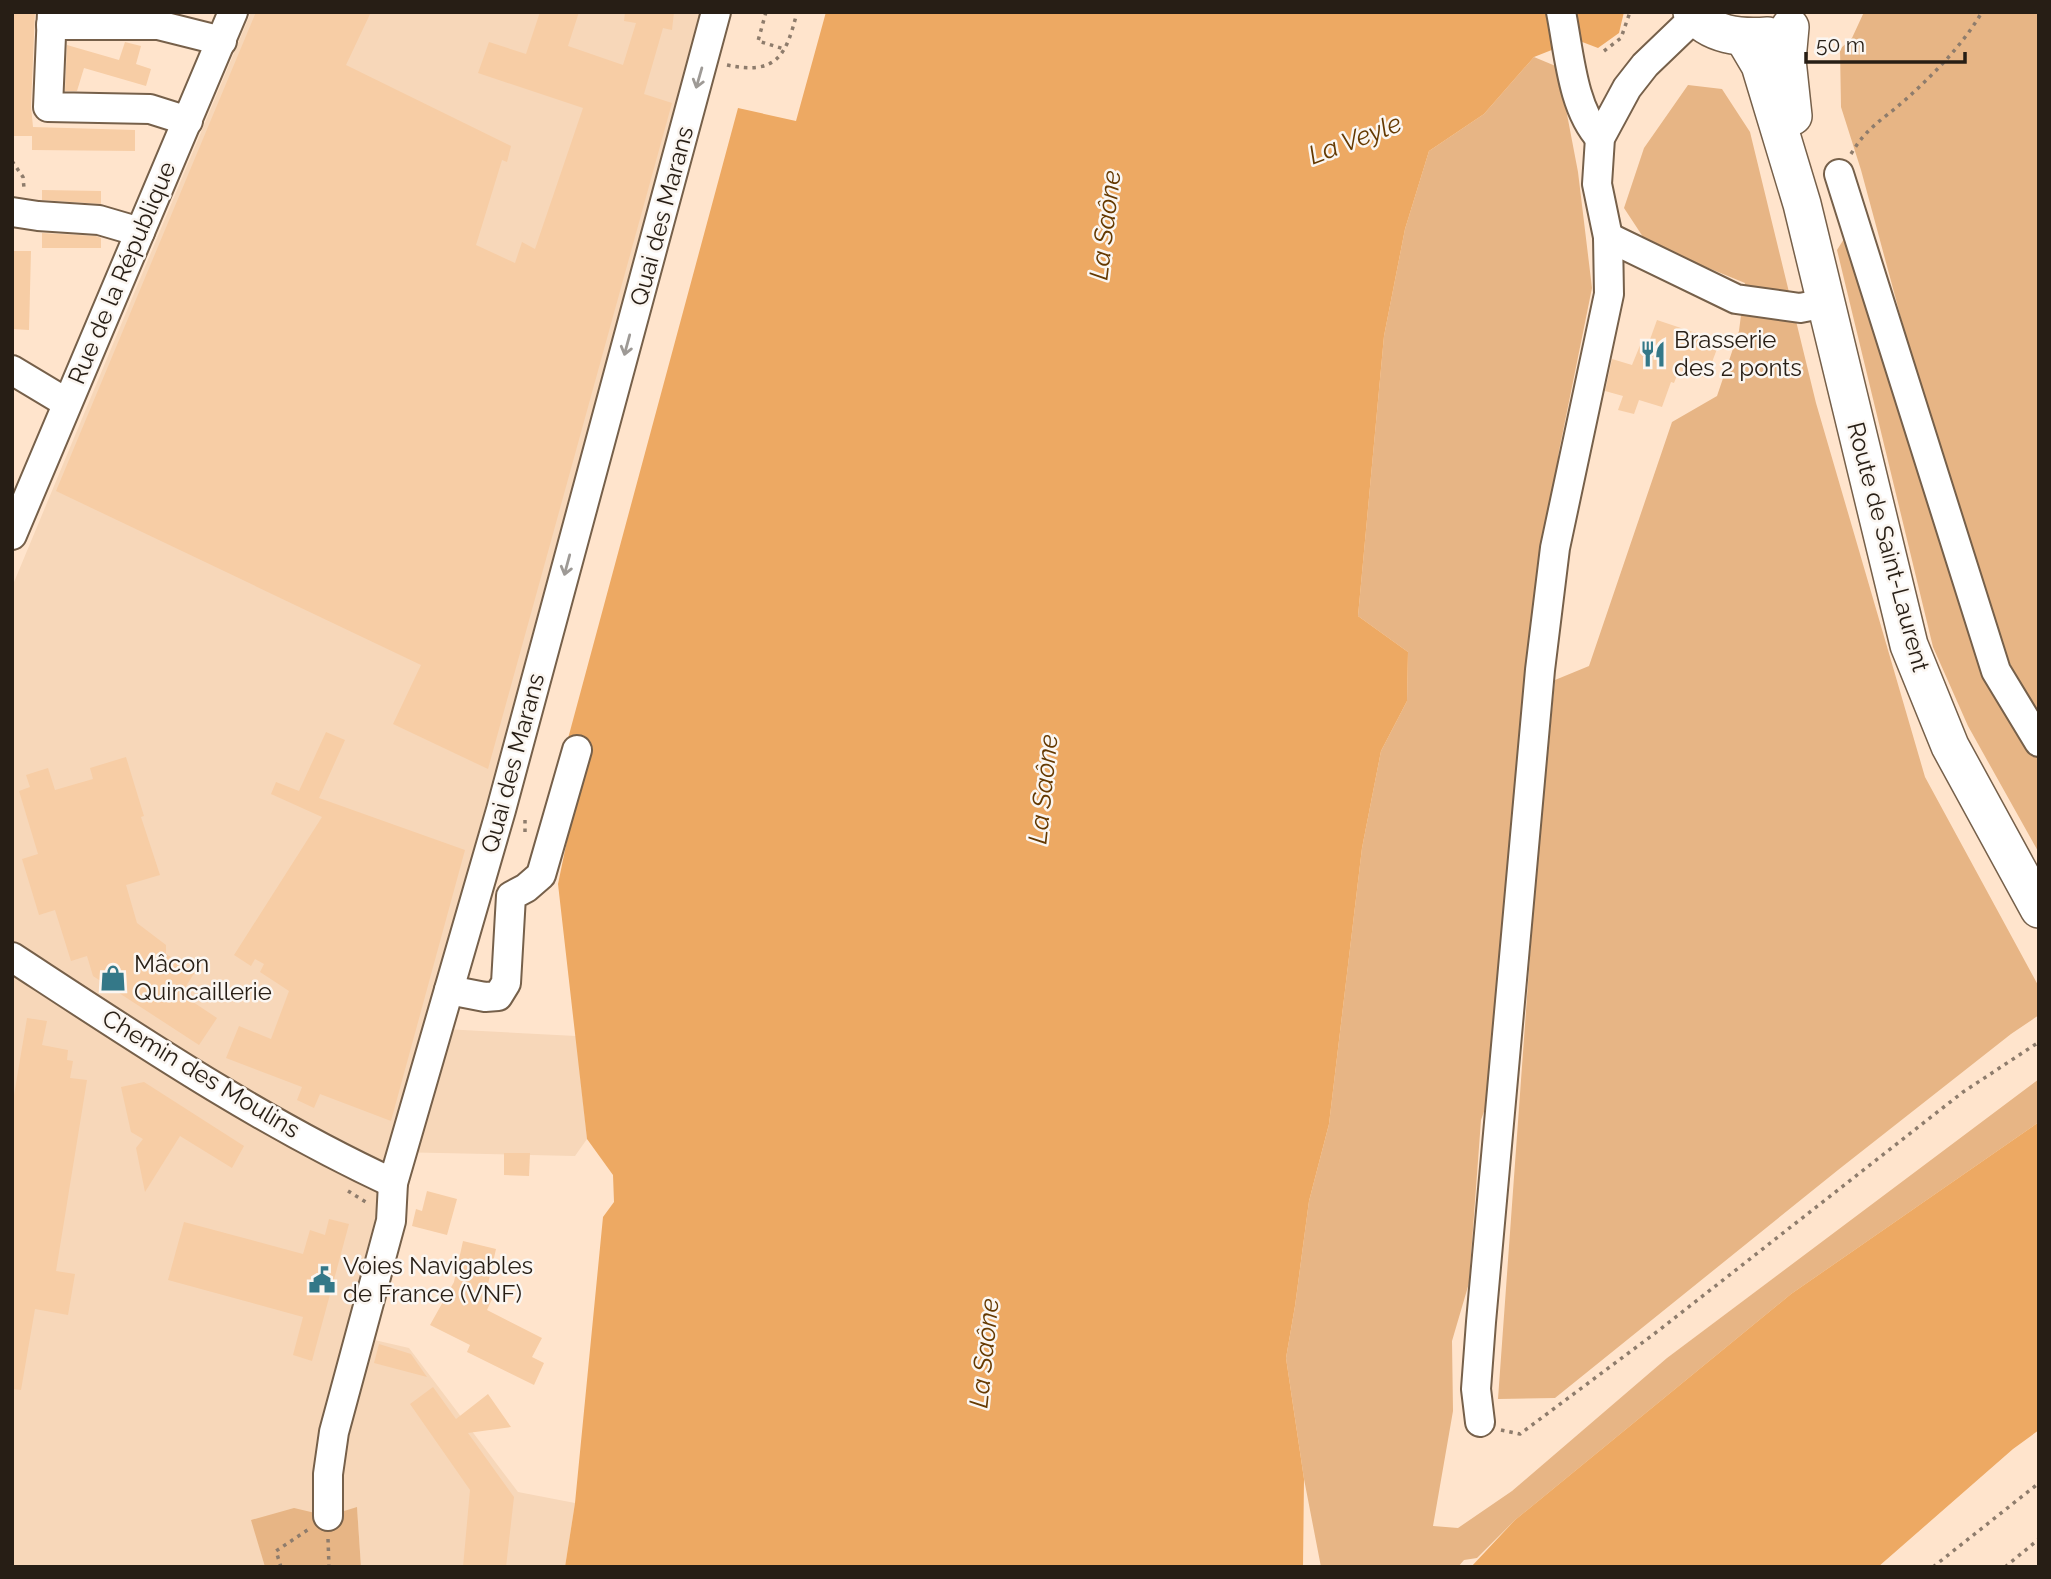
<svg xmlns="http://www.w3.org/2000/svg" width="2051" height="1579" font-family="Raleway,sans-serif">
	<rect width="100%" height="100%" fill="#ffe4cc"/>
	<!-- built -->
	<path fill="#f7d7b9" d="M 251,12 L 701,12 L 425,1028 L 576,1036 L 587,1139 L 575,1156 L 393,1152 L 356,1289 L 370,1339 L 409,1348 L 518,1492 L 575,1503 L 565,1567 L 361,1567 L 357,1508 L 328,1516 L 252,1520 L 265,1567 L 12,1567 L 12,587 Z"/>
	<!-- green -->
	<g fill="#e7b585">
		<path d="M 1864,12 L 2039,12 L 2039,718 L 2015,676 L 1993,620 L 1918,381 L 1861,170 L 1841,107 L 1840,49 L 1852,38 Z"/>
		<path d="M 1534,57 L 1558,67 L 1578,172 L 1592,288 L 1559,451 L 1526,700 L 1496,1077 L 1481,1120 L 1469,1283 L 1452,1341 L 1453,1411 L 1433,1526 L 1458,1528 L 1512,1491 L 1667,1358 L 2039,1079 L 2039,1122 L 1791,1294 L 1515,1520 L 1477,1558 L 1464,1560 L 1458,1567 L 1321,1567 L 1304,1479 L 1286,1358 L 1295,1306 L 1309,1201 L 1329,1124 L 1362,848 L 1381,751 L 1407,701 L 1408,652 L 1358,616 L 1384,336 L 1405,229 L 1429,151 L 1484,114 Z"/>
		<path d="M 1688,85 L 1722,89 L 1750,132 L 1816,403 L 1925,777 L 2039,987 L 2039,1015 L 2011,1034 L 1838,1170 L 1555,1398 L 1498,1399 L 1535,886 L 1555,680 L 1589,666 L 1672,422 L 1717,396 L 1739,331 L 1745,283 L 1647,243 L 1624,208 L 1644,148 Z"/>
		<path d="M 1849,231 L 1987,676 L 2039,756 L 2039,853 L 1968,726 L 1933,647 L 1837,250 Z"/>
		<path d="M 357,1507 L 361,1567 L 265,1567 L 251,1520 L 294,1508 L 328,1516 Z"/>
	</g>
	<!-- water -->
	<g fill="#eda963">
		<path d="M 826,12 L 1624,12 L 1619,33 L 1598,48 L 1577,40 L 1534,57 L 1484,114 L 1429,151 L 1405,229 L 1384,336 L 1358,616 L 1408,652 L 1407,701 L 1381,751 L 1362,848 L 1329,1124 L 1309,1201 L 1295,1306 L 1286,1358 L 1304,1479 L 1303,1567 L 565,1567 L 575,1503 L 603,1217 L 614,1202 L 613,1175 L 587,1139 L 558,884 L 585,754 L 566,746 L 738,108 L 796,121 Z"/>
		<path d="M 2039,1122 L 2039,1430 L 2013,1449 L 1878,1567 L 1471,1567 L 1515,1520 L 1791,1294 Z"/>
	</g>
	<!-- building -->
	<g fill="#f7cda5">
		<path d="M 12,12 L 35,12 L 31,106 L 33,127 L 135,130 L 135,151 L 32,150 L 32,136 L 12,136 Z"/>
		<path d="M 256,12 L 371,12 L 346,65 L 511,146 L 507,162 L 502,160 L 476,245 L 515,263 L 522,242 L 535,249 L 583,108 L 478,73 L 489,42 L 526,54 L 540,12 L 579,12 L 568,46 L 623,65 L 636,23 L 624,21 L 625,12 L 674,12 L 672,30 L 663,28 L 644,94 L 672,103 L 488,769 L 393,724 L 421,665 L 56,491 Z"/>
		<path d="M 125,42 L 141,46 L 136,64 L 151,69 L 146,86 L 84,68 L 77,91 L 65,91 L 67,45 L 119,60 Z"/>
		<path d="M 42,190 L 101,191 L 101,204 L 42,200 Z"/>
		<path d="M 42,233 L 96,236 L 101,238 L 101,248 L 42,248 Z"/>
		<path d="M 12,251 L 31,251 L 29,330 L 12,329 Z"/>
		<path d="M 1657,320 L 1720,341 L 1706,378 L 1679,370 L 1674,383 L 1671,382 L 1662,407 L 1639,400 L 1634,414 L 1618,410 L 1623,396 L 1605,391 L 1612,359 L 1632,365 L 1641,343 L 1648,345 Z"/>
		<path d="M 326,732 L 345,740 L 319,798 L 465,850 L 391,1121 L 320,1094 L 314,1108 L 297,1100 L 302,1087 L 226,1058 L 239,1026 L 271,1039 L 289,991 L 260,972 L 264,964 L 255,959 L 251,966 L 234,955 L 322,817 L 271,794 L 276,782 L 299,791 Z"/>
		<path d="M 126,757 L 144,816 L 141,817 L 160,875 L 126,885 L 137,923 L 166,945 L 166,954 L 195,972 L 181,994 L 217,1018 L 199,1045 L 93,976 L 87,956 L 71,961 L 55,910 L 39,915 L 22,859 L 38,854 L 19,791 L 30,787 L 26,775 L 48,768 L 55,790 L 93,779 L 90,768 Z"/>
		<path d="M 27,1018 L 47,1021 L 42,1045 L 68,1050 L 67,1060 L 73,1061 L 70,1078 L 87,1080 L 56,1271 L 75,1274 L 68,1315 L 35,1309 L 21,1390 L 12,1389 L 12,1107 Z"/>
		<path d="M 144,1082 L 244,1146 L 232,1168 L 180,1136 L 145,1192 L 136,1148 L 143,1139 L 131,1132 L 121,1087 Z"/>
		<path d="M 504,1153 L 530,1153 L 529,1176 L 504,1175 Z"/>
		<path d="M 427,1191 L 457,1199 L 447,1235 L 412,1226 L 416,1209 L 422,1211 Z"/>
		<path d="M 329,1219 L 349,1224 L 312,1361 L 293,1355 L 303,1317 L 168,1280 L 184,1222 L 303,1254 L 310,1230 L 325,1235 Z"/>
		<path d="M 463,1241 L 496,1249 L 486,1293 L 493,1297 L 487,1310 L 542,1338 L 532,1357 L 544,1363 L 534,1385 L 467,1352 L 470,1345 L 430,1325 L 454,1282 Z"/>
		<path d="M 379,1344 L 411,1354 L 427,1377 L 374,1363 Z"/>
		<path d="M 433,1387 L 456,1419 L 488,1394 L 511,1427 L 468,1433 L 514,1497 L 506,1567 L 463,1567 L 470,1490 L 410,1404 Z"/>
	</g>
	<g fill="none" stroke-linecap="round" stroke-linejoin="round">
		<!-- minor casing -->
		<g stroke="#76604a" stroke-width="32">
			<g id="minor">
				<path d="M 52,12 L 48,107 L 150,109 L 188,121"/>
				<path d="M 1561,12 C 1569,51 1572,108 1600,138"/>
				<path d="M 51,25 L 158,25 L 222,41"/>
				<path d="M 1839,174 L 1996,671 L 2039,742"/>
				<path d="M 12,212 L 38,216 L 99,220 L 140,232"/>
				<path d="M 1608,237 L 1736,299 L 1800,308 L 1826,303"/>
				<path d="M 12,370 L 67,403"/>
				<path d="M 12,535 L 233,12"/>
				<path d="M 12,957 C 136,1038 259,1121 393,1183"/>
				<path d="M 449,990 L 485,997 L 498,996 L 506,983 L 511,896 L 526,888 L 541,875 L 577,750"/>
				<path d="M 1480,1422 L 1476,1389 L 1481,1322 L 1540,670 L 1555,548 L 1609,294 L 1608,237 L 1597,184 L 1600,138 L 1627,88 L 1645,65 L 1695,17"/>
				<path d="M 328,1516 L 328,1474 L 334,1432 L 391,1221 L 393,1183 L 501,810 L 716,12"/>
			</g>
		</g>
		<!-- major casing -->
		<g stroke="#76604a" stroke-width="40">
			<g id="major">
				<path d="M 1692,12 C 1710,36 1741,38 1768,36"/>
				<path d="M 1790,27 L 1787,60 L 1793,116"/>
				<path d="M 1744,38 L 1760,65 L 1802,204 L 1909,645 L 1950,746 L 2039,909"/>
			</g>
		</g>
		<!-- path -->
		<g stroke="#8e7c6c" stroke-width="3.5" stroke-dasharray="3.5 5" stroke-linecap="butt">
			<path d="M 766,12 L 758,41 L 784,49"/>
			<path d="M 1604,51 L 1621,38 L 1630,12"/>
			<path d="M 727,65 C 776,75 786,57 797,12"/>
			<path d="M 1851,154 C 1867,127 1881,121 1904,101 C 1933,75 1962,46 1982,12"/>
			<path d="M 12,161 L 23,177 L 24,188"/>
			<path d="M 525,820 L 525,837"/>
			<path d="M 348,1191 L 369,1204"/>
			<path d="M 1501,1430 L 1520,1434 L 1658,1331 L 1963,1092 L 2039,1042"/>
			<path d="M 328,1539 L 329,1567"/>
			<path d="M 281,1567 L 276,1551 L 309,1529"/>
			<path d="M 1933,1567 L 2039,1483"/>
			<path d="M 2005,1567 L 2039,1539"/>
		</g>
		<!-- minor -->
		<use href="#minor" stroke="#fff" stroke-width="28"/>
		<!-- major -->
		<use href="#major" stroke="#fff" stroke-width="37"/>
	</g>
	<!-- one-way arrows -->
	<defs><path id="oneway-shaft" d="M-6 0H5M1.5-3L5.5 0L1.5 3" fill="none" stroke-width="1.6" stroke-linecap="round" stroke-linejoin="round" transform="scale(1.75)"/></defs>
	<g stroke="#9e9a96">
		<use href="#oneway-shaft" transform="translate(699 78) rotate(106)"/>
		<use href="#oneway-shaft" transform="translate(627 345) rotate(105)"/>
		<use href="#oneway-shaft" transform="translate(567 565) rotate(105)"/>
	</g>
	<!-- icons -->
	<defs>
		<g id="restaurant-bare" transform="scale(2.1)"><path d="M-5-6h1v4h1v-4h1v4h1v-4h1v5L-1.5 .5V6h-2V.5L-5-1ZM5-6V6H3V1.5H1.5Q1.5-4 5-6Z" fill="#347888" stroke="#fbf6f1" stroke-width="2.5" paint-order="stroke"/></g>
		<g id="shop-bare" transform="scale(2.1)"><path d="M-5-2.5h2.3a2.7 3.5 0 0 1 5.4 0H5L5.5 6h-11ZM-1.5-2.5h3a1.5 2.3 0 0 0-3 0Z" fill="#347888" stroke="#fbf6f1" stroke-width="2.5" paint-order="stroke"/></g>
		<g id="civic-bare" transform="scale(2.1)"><path d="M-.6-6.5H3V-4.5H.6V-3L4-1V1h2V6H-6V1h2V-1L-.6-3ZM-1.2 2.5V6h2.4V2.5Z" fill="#347888" stroke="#fbf6f1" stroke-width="2.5" paint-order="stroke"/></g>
	</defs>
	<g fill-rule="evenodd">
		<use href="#restaurant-bare" x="1653" y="354"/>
		<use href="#shop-bare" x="113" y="978"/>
		<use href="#civic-bare" x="322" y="1280"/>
	</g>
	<g text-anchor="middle" stroke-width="5" stroke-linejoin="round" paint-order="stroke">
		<!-- street labels -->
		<g font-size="24" fill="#271e15" stroke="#fbf6f1">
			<text transform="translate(662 216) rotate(-75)" y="8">Quai des Marans</text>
			<text transform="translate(122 273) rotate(-67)" y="8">Rue de la République</text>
			<text transform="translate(1888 547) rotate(75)" y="8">Route de Saint-Laurent</text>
			<text transform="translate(513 763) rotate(-75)" y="8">Quai des Marans</text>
			<text transform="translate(201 1074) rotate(31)" y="8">Chemin des Moulins</text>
		</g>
		<!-- poi labels -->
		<g font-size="24" fill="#271e15" stroke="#fbf6f1" text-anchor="start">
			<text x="1674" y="348">Brasserie<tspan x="1674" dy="28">des 2 ponts</tspan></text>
			<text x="134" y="972">Mâcon<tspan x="134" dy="28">Quincaillerie</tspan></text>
			<text x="343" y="1274">Voies Navigables<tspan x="343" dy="28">de France (VNF)</tspan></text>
		</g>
		<!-- water labels -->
		<g font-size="26" font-style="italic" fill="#653900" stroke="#fbf6f1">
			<text transform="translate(1355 139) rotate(-21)" y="9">La Veyle</text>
			<text transform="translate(1105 225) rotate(-83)" y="9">La Saône</text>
			<text transform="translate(1043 789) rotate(-84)" y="9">La Saône</text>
			<text transform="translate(984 1353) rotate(-84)" y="9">La Saône</text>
		</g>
	</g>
	<!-- border -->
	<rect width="2051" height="1579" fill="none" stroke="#271e15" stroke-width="28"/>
	<!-- scale -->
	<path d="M1806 52v10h159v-10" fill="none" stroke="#271e15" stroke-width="3.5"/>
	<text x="1816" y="52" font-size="21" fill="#271e15" stroke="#fbf6f1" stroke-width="5" paint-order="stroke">50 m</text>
</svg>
